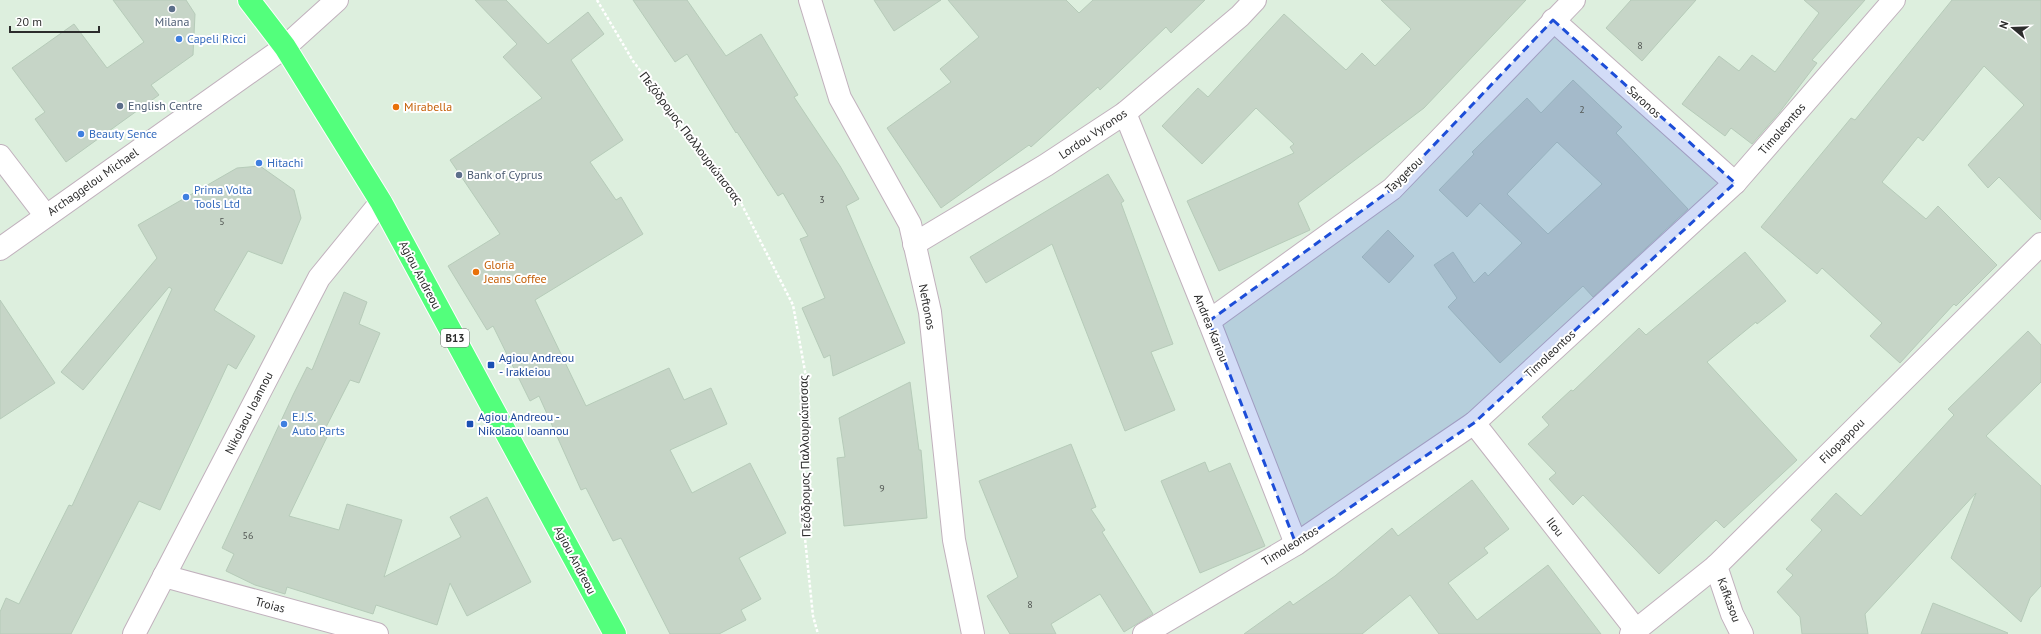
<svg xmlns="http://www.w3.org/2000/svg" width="2041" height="634" font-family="'PT Sans',sans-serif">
	<rect width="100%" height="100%" fill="#ddefde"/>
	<!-- building -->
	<g fill="#c6d5c7" stroke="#b6cbb9" fill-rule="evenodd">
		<path d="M 113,0 L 186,0 L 195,14 L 193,55 L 151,85 L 159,95 L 66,162 L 35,119 L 45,112 L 12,68 L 74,24 L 107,68 L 144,42 Z"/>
		<path d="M 475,0 L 506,0 L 548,44 L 588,12 L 604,34 L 571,60 L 623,140 L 590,162 L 616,200 L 621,197 L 643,234 L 535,300 L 586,406 L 669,368 L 684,400 L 711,388 L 727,424 L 670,450 L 692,493 L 750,463 L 786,533 L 739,558 L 761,599 L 741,610 L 746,620 L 719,634 L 670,634 L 621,538 L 613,541 L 586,488 L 581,490 L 539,396 L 530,401 L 493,326 L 487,330 L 448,266 L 500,234 L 450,160 L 542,98 L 503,57 L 517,44 Z"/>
		<path d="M 633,0 L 687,0 L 726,56 L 761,34 L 798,95 L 794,97 L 840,166 L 859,199 L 846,206 L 905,343 L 833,376 L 830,355 L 824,358 L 802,308 L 825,298 L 800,239 L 808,236 L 783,193 L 778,196 L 737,132 L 736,133 L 687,54 L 675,62 Z"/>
		<path d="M 874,0 L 941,0 L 894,31 Z"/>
		<path d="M 948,0 L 1066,0 L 1079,13 L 1093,0 L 1205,0 L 1171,33 L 1166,27 L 1100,90 L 1098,87 L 1031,147 L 1029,145 L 941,208 L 887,128 L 951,82 L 940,69 L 979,37 Z"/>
		<path d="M 1381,0 L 1526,0 L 1424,108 L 1298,203 L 1310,230 L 1219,271 L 1187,201 L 1294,153 L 1290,147 L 1294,144 L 1256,108 L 1202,164 L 1162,126 L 1198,88 L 1208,97 L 1284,14 L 1346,70 L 1362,53 L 1375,66 L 1411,29 Z"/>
		<path d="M 1631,0 L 1696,0 L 1642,61 L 1606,28 Z"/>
		<path d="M 1804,0 L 1865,0 L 1812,60 L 1817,63 L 1779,113 L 1752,144 L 1731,128 L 1725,136 L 1682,104 L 1719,56 L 1739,71 L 1752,55 L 1775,72 L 1819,13 Z"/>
		<path d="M 1952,0 L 2041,0 L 2041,220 L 1999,177 L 1988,188 L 1968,165 L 2024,105 L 1984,66 L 1923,141 L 1918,137 L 1882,182 L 1926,219 L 1938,206 L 1997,265 L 1956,306 L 1954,304 L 1900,363 L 1870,336 L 1882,323 L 1822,268 L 1817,274 L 1761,227 L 1851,118 L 1855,120 Z"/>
		<path d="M 1573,80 L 1622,127 L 1616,133 L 1688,209 L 1593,297 L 1583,286 L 1500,363 L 1448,307 L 1457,298 L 1434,265 L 1453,252 L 1474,283 L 1485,272 L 1488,276 L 1522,243 L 1480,203 L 1467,217 L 1439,190 L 1474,154 L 1472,152 L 1527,98 L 1541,113 ZM 1557,142 L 1602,184 L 1548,234 L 1507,194 Z"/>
		<path d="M 260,166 L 294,190 L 301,218 L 282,264 L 248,251 L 214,310 L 255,336 L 236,369 L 228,364 L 160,510 L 139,501 L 71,634 L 0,634 L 0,612 L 6,598 L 19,604 L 69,505 L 72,506 L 172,289 L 169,287 L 83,390 L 61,372 L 157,258 L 138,225 L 237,168 Z"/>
		<path d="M 1108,174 L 1124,201 L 1121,203 L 1173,344 L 1151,352 L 1175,410 L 1125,431 L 1052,244 L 986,283 L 970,257 Z"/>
		<path d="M 1388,230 L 1414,256 L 1389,283 L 1362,257 Z"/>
		<path d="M 1745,252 L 1786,301 L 1757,324 L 1756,322 L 1707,362 L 1797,460 L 1724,528 L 1716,520 L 1659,574 L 1583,495 L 1573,505 L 1549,479 L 1556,473 L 1528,444 L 1549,425 L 1542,417 L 1571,390 L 1573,391 L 1639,328 L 1646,335 Z"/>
		<path d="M 344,292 L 367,302 L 359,324 L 380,333 L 359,383 L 350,380 L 322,435 L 327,437 L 289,516 L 339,530 L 347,504 L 402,520 L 384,577 L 461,537 L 450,517 L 487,497 L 531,582 L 467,616 L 450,583 L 437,625 L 376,605 L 373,614 L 287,587 L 285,594 L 255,585 L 226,571 L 234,554 L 222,548 L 293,395 L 307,367 L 312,370 Z"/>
		<path d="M 0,300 L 55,383 L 0,419 Z"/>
		<path d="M 2028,331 L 2041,345 L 2041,382 L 1986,436 L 2041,486 L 2041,586 L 2030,598 L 2021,622 L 1951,558 L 1976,493 L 1865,614 L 1868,634 L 1802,634 L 1800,617 L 1777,592 L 1793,575 L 1786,569 L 1822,530 L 1811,520 L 1836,493 L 1861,516 L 1954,415 L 1948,409 Z"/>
		<path d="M 910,382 L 919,450 L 921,450 L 927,518 L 844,526 L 837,458 L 845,457 L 839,418 Z"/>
		<path d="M 1071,444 L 1096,507 L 1091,509 L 1105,530 L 1102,532 L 1153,614 L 1124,632 L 1100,594 L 1051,624 L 1056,634 L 1010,634 L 987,596 L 1018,577 L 979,481 Z"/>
		<path d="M 1205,462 L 1209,472 L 1230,463 L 1265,546 L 1200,573 L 1161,481 Z"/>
		<path d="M 1472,480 L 1509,529 L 1484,548 L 1488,553 L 1448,583 L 1477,620 L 1548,565 L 1601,634 L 1439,634 L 1410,595 L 1362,634 L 1244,634 L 1290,601 L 1293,605 L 1335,576 L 1392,528 L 1398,536 Z"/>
		<path d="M 1933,603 L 2008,633 L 2007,634 L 1921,634 Z"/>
	</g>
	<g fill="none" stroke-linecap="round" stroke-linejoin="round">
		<!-- street casing -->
		<g stroke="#c1b1bd" stroke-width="24">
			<g id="street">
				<path d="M 810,0 L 840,98 L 910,224 L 930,312 L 954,540 L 973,634"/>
				<path d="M 1553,20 L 1735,183"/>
				<path d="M 1125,113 L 1209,321 L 1296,544"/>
				<path d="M 0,156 L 46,216"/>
				<path d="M 914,244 L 1046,165 L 1125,113 L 1240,16 L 1255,0"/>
				<path d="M 1209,321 L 1392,189 L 1574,0"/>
				<path d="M 1474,423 L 1636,630"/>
				<path d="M 1716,566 L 1732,614 L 1742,634"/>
				<path d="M 164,576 L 377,634"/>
				<path d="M 1144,634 L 1296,544 L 1474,423 L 1735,183 L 1894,0"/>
				<path d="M 1631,634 L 1716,566 L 2041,244"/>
			</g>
		</g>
		<!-- secondary casing -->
		<g stroke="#c1b1bd" stroke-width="24">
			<g id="secondary">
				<path d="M 0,249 L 285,47 L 337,0"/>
				<path d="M 134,634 L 319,278 L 381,202"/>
			</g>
		</g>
		<!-- primary casing -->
		<g stroke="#fff" stroke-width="24">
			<path id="primary" d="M 249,0 L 285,47 L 381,202 L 615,634"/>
		</g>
		<!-- path -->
		<path stroke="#fff" stroke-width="2.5" stroke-dasharray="3 2" stroke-linecap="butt" d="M 597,0 L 633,61 L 741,203 L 793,305 L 806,377 L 803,519 L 813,616 L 818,634"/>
		<!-- street -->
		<use href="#street" stroke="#fff" stroke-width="22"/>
		<!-- secondary -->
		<use href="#secondary" stroke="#fff" stroke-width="22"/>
		<!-- primary -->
		<use href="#primary" stroke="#53ff7c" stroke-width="22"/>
	</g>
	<!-- marked area -->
	<path fill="#1d4ed8" fill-opacity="0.2" stroke="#1d4ed8" stroke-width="3" stroke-dasharray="8 5" stroke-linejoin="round" d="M 1553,20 L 1735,183 L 1474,423 L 1296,544 L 1209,321 L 1392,189 Z"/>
	<!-- markers -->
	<g fill="#5c6f8a" stroke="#fff" stroke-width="1.5">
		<circle cx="172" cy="9" r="4"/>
		<circle cx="120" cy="106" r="4"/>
		<circle cx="459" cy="175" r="4"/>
	</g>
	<g fill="#3f7fe0" stroke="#fff" stroke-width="1.5">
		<circle cx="179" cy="39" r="4"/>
		<circle cx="81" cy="134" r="4"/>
		<circle cx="259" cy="163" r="4"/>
		<circle cx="186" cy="197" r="4"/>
		<circle cx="284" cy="424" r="4"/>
	</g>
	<g fill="#e8710a" stroke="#fff" stroke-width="1.5">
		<circle cx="396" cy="107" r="4"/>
		<circle cx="476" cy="272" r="4"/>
	</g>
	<g fill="#1a4fb4" stroke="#fff" stroke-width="1.5">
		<rect x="487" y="361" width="8" height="8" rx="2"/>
		<rect x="466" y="420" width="8" height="8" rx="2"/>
	</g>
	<g text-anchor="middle" stroke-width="4" stroke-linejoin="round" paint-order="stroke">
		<!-- number labels -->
		<g font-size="10" fill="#525653">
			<text x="1640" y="49">8</text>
			<text x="1582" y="113">2</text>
			<text x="822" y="203">3</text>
			<text x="222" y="225">5</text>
			<text x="882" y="492">9</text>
			<text x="248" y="539">56</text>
			<text x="1030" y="608">8</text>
		</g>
		<!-- shield labels -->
		<rect fill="#fff" stroke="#6b6b6b" stroke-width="1" x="441" y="329" width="28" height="18" rx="3"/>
		<g font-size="11" font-weight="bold" fill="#2c2c2c">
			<text x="455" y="342">B13</text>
		</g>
		<!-- service labels -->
		<g font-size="12" fill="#4e5e75" stroke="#fff" text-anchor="start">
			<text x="172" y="26" text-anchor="middle">Milana</text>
			<text x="128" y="110">English Centre</text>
			<text x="467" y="179">Bank of Cyprus</text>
		</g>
		<!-- shop labels -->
		<g font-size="12" fill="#366cbe" stroke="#fff" text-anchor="start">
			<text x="187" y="43">Capeli Ricci</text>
			<text x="89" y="138">Beauty Sence</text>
			<text x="267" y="167">Hitachi</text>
			<text x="194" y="194">Prima Volta<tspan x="194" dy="14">Tools Ltd</tspan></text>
			<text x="292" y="421">E.J.S.<tspan x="292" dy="14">Auto Parts</tspan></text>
		</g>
		<!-- street labels -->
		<g font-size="12" fill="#2c2c2c" stroke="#fff">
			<text transform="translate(1644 102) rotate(42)" y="4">Saronos</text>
			<text transform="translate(1782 129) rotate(-49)" y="4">Timoleontos</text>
			<text transform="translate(1093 134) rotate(-34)" y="4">Lordou Vyronos</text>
			<text transform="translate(691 138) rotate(53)" y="4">Πεζόδρομος Παλλουριώτισσας</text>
			<text transform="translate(1404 175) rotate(-44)" y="4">Taygetou</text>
			<text transform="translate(93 182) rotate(-35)" y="4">Archaggelou Michael</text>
			<text transform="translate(420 275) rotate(62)" y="4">Agiou Andreou</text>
			<text transform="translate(927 307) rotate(79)" y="4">Neftonos</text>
			<text transform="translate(1211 328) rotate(68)" y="4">Andrea Kariou</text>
			<text transform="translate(1550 354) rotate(-43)" y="4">Timoleontos</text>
			<text transform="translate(249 413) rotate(-63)" y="4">Nikolaou Ioannou</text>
			<text transform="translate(1842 441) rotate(-45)" y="4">Filopappou</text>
			<text transform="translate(805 456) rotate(-91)" y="4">Πεζόδρομος Παλλουριώτισσας</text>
			<text transform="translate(1555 527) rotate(52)" y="4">Ilou</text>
			<text transform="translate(1290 546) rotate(-32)" y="4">Timoleontos</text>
			<text transform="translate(575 560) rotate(62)" y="4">Agiou Andreou</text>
			<text transform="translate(1729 600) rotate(70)" y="4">Kafkasou</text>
			<text transform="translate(270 605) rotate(15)" y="4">Troias</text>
		</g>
		<!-- food labels -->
		<g font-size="12" fill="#c56008" stroke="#fff" text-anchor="start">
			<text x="404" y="111">Mirabella</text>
			<text x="484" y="269">Gloria<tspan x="484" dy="14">Jeans Coffee</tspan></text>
		</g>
		<!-- transit labels -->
		<g font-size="12" fill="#164399" stroke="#fff" text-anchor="start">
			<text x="499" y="362">Agiou Andreou<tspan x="499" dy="14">- Irakleiou</tspan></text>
			<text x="478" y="421">Agiou Andreou -<tspan x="478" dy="14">Nikolaou Ioannou</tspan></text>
		</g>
	</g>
	<!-- north arrow -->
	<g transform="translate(2013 28) rotate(289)" stroke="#ffffff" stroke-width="3" paint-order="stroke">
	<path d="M0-3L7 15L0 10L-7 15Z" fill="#2c2c2c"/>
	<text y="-6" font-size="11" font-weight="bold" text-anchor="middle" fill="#2c2c2c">N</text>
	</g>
	<!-- scale -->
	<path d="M10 26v6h89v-6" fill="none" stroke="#2c2c2c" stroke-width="2"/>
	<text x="16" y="26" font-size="12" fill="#2c2c2c" stroke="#ffffff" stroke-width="3" paint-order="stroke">20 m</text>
</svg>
